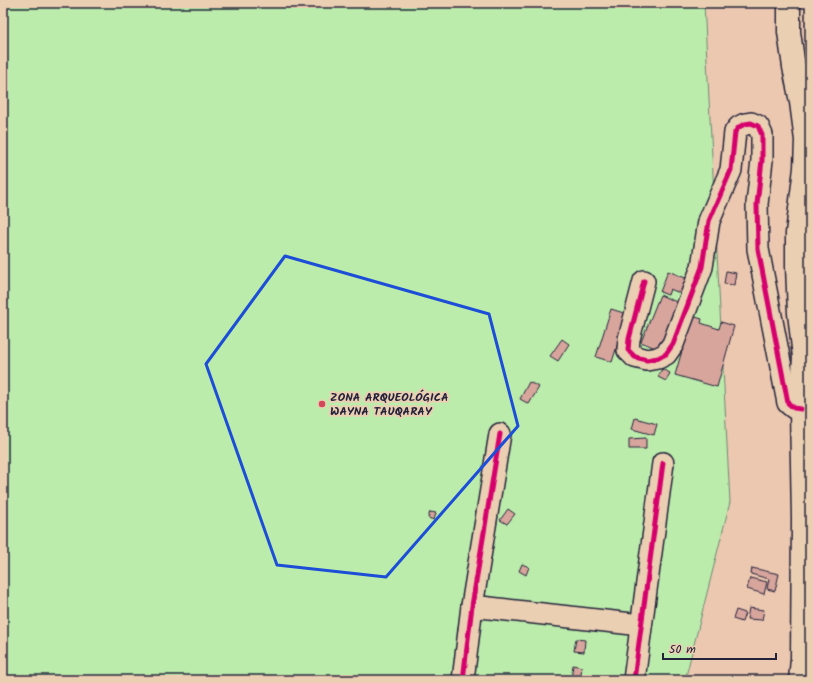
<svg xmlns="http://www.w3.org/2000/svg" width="813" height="683" font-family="Kalam,sans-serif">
	<rect width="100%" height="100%" fill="#edc8b0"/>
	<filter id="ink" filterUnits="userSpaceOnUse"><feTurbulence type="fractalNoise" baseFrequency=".025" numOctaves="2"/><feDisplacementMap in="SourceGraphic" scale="8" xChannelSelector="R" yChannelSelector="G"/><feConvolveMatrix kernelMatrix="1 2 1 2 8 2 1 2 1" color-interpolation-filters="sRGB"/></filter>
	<g filter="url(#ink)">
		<!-- green -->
		<path fill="#bcecac" stroke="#6f8774" d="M 3,3 L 704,3 L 730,502 L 685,680 L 3,680 Z"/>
		<!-- building -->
		<g fill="#d8a59d" stroke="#22223b">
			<path d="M 668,271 L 688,279 L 682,294 L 670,289 L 668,295 L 660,292 Z"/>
			<path d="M 726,271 L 736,273 L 734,285 L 724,284 Z"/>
			<path d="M 660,295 L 679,303 L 660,350 L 641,342 Z"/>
			<path d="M 611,309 L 627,314 L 612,362 L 596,357 Z"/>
			<path d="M 692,316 L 702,319 L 701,323 L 719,329 L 721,322 L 734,326 L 717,387 L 675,375 Z"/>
			<path d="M 562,339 L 569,344 L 558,361 L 550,356 Z"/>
			<path d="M 662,369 L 670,373 L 666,381 L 658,377 Z"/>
			<path d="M 529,382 L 539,387 L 529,404 L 520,399 Z"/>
			<path d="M 635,418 L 657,424 L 654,435 L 632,429 Z"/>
			<path d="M 646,438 L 646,449 L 629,449 L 629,439 Z"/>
			<path d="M 508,509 L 515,514 L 507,524 L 500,520 Z"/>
			<path d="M 430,512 L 436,513 L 434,520 L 428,518 Z"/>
			<path d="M 522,564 L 529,567 L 526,575 L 519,571 Z"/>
			<path d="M 752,568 L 779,574 L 775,591 L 767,589 L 769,579 L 751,574 Z"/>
			<path d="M 750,578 L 767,582 L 764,594 L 747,589 Z"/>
			<path d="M 749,608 L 764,610 L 762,620 L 747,619 Z"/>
			<path d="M 736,610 L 745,613 L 742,622 L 733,619 Z"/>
			<path d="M 576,639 L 585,640 L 584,652 L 574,651 Z"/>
			<path d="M 573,665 L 582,667 L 580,680 L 571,679 Z"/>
		</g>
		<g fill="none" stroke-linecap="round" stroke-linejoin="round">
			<!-- minor casing -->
			<g stroke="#22223b" stroke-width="24">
				<g id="minor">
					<path d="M 644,281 L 629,339 L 628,350 L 635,357 L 647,360 L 658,358 L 666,354 L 673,344 L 702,267 L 709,221 L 731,170 L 735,132 L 739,127 L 745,124 L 751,123 L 758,126 L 762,135 L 762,160 L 757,204 L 758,249 L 788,403 L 794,408 L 801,409"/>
					<path d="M 807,319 L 810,277"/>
					<path d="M 472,606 L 641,625"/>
					<path d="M 463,680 L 472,606 L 500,434"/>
					<path d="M 634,680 L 663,463"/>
				</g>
			</g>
			<!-- major casing -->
			<g stroke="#22223b" stroke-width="25">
				<path id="major" d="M 789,3 L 789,32 L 794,67 L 801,102 L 806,140 L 805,168 L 797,233 L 797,266 L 799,313 L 804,357 L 801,409 L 803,519 L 802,659 L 800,680"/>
			</g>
			<!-- minor -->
			<use href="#minor" stroke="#ebcfb2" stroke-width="21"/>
			<!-- major -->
			<use href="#major" stroke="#ebcfb2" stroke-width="22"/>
			<!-- cycleway casing -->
			<g stroke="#ebcfb2" stroke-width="8">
				<g id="cycleway">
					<path d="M 644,281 L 629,339 L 628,350 L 635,357 L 647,360 L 658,358 L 666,354 L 673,344 L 702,267 L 709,221 L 731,170 L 735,132 L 739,127 L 745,124 L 751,123 L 758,126 L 762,135 L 762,160 L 757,204 L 758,249 L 788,403 L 794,408 L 801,409"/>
					<path d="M 463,680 L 472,606 L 500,434"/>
					<path d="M 634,680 L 663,463"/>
				</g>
			</g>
			<!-- cycleway -->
			<use href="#cycleway" stroke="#d6006c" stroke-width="5"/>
		</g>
	</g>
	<!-- marked area -->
	<path fill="none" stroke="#1d4ed8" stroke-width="3" stroke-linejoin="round" d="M 285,256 L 489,314 L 518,426 L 386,577 L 277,565 L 206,364 Z"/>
	<!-- markers -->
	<circle fill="#d1495b" stroke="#ebcfb2" stroke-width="1.5" cx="322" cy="404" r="4"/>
	<g text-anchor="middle" stroke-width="4" stroke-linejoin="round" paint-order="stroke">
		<!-- poi labels -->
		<g font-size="12" font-weight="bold" fill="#22223b" stroke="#ebcfb2" text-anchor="start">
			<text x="330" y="401">ZONA ARQUEOLÓGICA<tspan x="330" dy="14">WAYNA TAUQARAY</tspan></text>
		</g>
	</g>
	<!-- margin -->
	<rect width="813" height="683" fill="none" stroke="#ebcfb2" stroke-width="16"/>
	<rect x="8" y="8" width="797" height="667" fill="none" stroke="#22223b" stroke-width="1.5" filter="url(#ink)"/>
	<!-- scale -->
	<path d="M663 653v6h113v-6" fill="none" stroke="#22223b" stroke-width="2"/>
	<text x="669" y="653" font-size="12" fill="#22223b" stroke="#ebcfb2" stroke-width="3" paint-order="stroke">50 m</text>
</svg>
